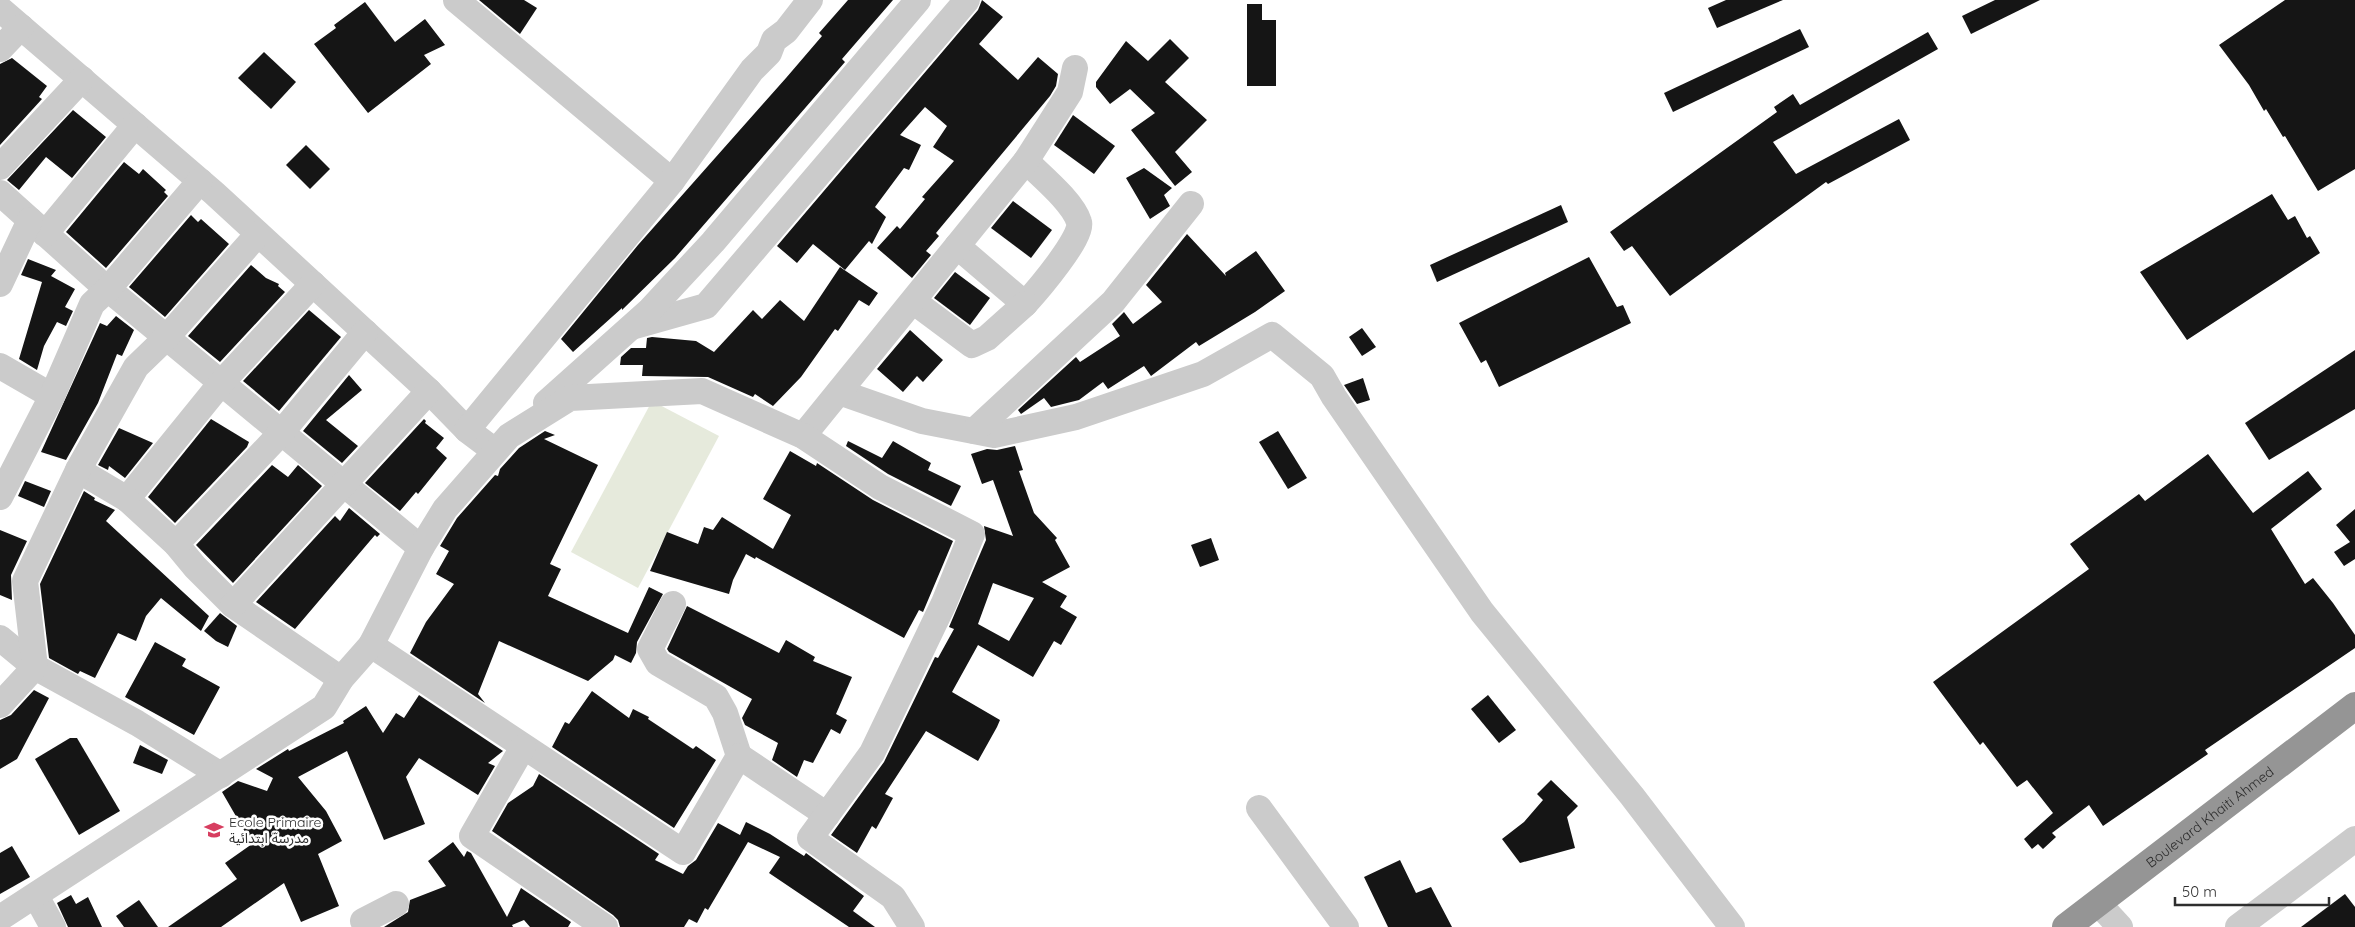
<svg xmlns="http://www.w3.org/2000/svg" width="2355" height="927" font-family="Quicksand,'Noto Sans Arabic',sans-serif">
	<rect width="100%" height="100%" fill="#fff"/>
	<!-- green -->
	<path fill="#e6eadc" d="M 652,401 L 719,436 L 638,588 L 571,552 Z"/>
	<!-- building -->
	<g fill="#151515" fill-rule="evenodd">
		<path d="M 479,0 L 524,0 L 537,8 L 520,34 Z"/>
		<path d="M 848,0 L 893,0 L 842,59 L 845,62 L 675,258 L 622,310 L 622,308 L 573,352 L 561,339 L 638,245 L 786,78 L 822,36 L 819,33 Z"/>
		<path d="M 982,0 L 1003,17 L 979,44 L 1018,80 L 1038,57 L 1058,74 L 1056,86 L 1050,96 L 936,233 L 939,236 L 926,251 L 931,255 L 912,278 L 877,248 L 897,226 L 900,229 L 925,199 L 922,197 L 954,161 L 933,147 L 947,126 L 925,107 L 900,135 L 921,145 L 909,170 L 904,168 L 875,207 L 886,217 L 872,244 L 869,241 L 845,270 L 813,244 L 797,263 L 777,246 L 978,10 Z"/>
		<path d="M 1726,0 L 1783,0 L 1717,28 L 1708,8 Z"/>
		<path d="M 1995,0 L 2040,0 L 1971,34 L 1962,16 Z"/>
		<path d="M 2285,0 L 2355,0 L 2355,169 L 2318,191 L 2285,136 L 2283,137 L 2266,109 L 2264,111 L 2249,85 L 2219,45 Z"/>
		<path d="M 365,2 L 395,42 L 425,19 L 445,45 L 424,55 L 431,64 L 368,113 L 314,44 L 336,28 L 334,25 Z"/>
		<path d="M 1247,4 L 1262,4 L 1262,20 L 1276,20 L 1276,86 L 1247,86 Z"/>
		<path d="M 1800,29 L 1809,47 L 1673,112 L 1664,93 Z"/>
		<path d="M 1928,32 L 1938,49 L 1773,142 L 1796,174 L 1899,119 L 1910,140 L 1828,184 L 1826,182 L 1670,296 L 1632,246 L 1624,251 L 1610,232 L 1777,112 L 1774,107 L 1793,94 L 1800,105 Z"/>
		<path d="M 1170,39 L 1189,58 L 1165,82 L 1207,120 L 1175,152 L 1192,172 L 1175,186 L 1131,130 L 1155,113 L 1130,89 L 1110,104 L 1096,87 L 1096,82 L 1126,41 L 1148,61 Z"/>
		<path d="M 264,52 L 296,82 L 271,109 L 238,78 Z"/>
		<path d="M 12,58 L 47,86 L 39,97 L 42,99 L 0,145 L 0,64 Z"/>
		<path d="M 73,110 L 106,137 L 72,178 L 46,157 L 19,190 L 7,180 Z"/>
		<path d="M 1073,115 L 1115,146 L 1094,174 L 1054,145 Z"/>
		<path d="M 306,145 L 330,169 L 310,189 L 286,165 Z"/>
		<path d="M 124,162 L 139,174 L 143,169 L 166,190 L 164,192 L 168,196 L 106,268 L 66,232 Z"/>
		<path d="M 1144,168 L 1172,188 L 1164,195 L 1170,206 L 1150,219 L 1126,178 Z"/>
		<path d="M 2272,194 L 2288,220 L 2295,216 L 2307,238 L 2310,236 L 2320,253 L 2187,340 L 2140,272 Z"/>
		<path d="M 1013,201 L 1052,230 L 1031,258 L 991,228 Z"/>
		<path d="M 1561,205 L 1568,222 L 1437,282 L 1430,265 Z"/>
		<path d="M 191,215 L 198,222 L 201,219 L 229,244 L 165,317 L 129,287 Z"/>
		<path d="M 1187,234 L 1226,276 L 1225,273 L 1256,251 L 1285,291 L 1255,312 L 1199,346 L 1196,342 L 1151,376 L 1144,366 L 1108,389 L 1103,382 L 1079,400 L 1051,407 L 1044,398 L 1021,414 L 1018,410 L 1076,357 L 1080,362 L 1120,336 L 1112,324 L 1124,312 L 1133,324 L 1162,302 L 1146,285 Z"/>
		<path d="M 1589,257 L 1617,307 L 1623,305 L 1631,323 L 1499,387 L 1486,360 L 1481,363 L 1459,323 Z"/>
		<path d="M 28,259 L 56,270 L 51,276 L 75,289 L 65,307 L 73,311 L 66,326 L 57,322 L 44,346 L 37,370 L 19,359 L 42,282 L 21,275 Z"/>
		<path d="M 251,265 L 266,278 L 279,284 L 278,286 L 285,292 L 220,362 L 188,336 Z"/>
		<path d="M 840,267 L 878,293 L 869,306 L 859,300 L 838,331 L 835,329 L 801,377 L 773,406 L 755,394 L 753,397 L 708,377 L 642,376 L 643,365 L 620,365 L 621,357 L 631,348 L 646,348 L 647,338 L 652,337 L 696,341 L 714,352 L 753,310 L 762,319 L 780,300 L 804,321 Z"/>
		<path d="M 955,272 L 990,298 L 970,325 L 934,298 Z"/>
		<path d="M 309,310 L 341,337 L 279,411 L 243,381 Z"/>
		<path d="M 116,316 L 134,330 L 122,356 L 117,354 L 98,403 L 66,460 L 41,452 L 100,323 L 107,326 Z"/>
		<path d="M 1362,328 L 1376,347 L 1362,356 L 1349,337 Z"/>
		<path d="M 910,330 L 943,360 L 923,382 L 917,376 L 903,392 L 877,369 Z"/>
		<path d="M 2355,350 L 2355,409 L 2269,460 L 2245,423 Z"/>
		<path d="M 349,375 L 362,390 L 326,420 L 358,446 L 342,463 L 303,431 Z"/>
		<path d="M 1363,378 L 1370,400 L 1357,404 L 1344,385 Z"/>
		<path d="M 211,419 L 249,442 L 247,447 L 175,523 L 148,497 Z"/>
		<path d="M 424,419 L 426,421 L 425,423 L 444,438 L 436,448 L 447,458 L 418,494 L 416,492 L 400,511 L 365,483 Z"/>
		<path d="M 119,428 L 153,443 L 125,478 L 109,466 L 108,470 L 98,465 Z"/>
		<path d="M 545,431 L 555,435 L 544,439 L 598,465 L 550,564 L 561,569 L 548,596 L 628,633 L 649,587 L 663,594 L 637,642 L 636,653 L 631,663 L 615,655 L 613,660 L 588,681 L 499,641 L 478,694 L 485,703 L 410,653 L 426,622 L 454,584 L 436,574 L 449,551 L 440,546 L 457,518 L 495,475 L 498,476 L 500,469 L 519,448 Z"/>
		<path d="M 1278,431 L 1307,478 L 1288,489 L 1259,442 Z"/>
		<path d="M 848,441 L 882,458 L 893,441 L 931,463 L 928,470 L 961,486 L 951,506 L 888,474 L 846,446 Z"/>
		<path d="M 1015,446 L 1023,470 L 1019,471 L 1034,513 L 1057,538 L 1055,540 L 1070,567 L 1042,582 L 1067,596 L 1060,607 L 1077,617 L 1061,645 L 1054,641 L 1033,677 L 978,645 L 952,692 L 1000,720 L 997,727 L 978,761 L 926,731 L 885,794 L 893,798 L 876,829 L 872,826 L 857,853 L 831,835 L 884,762 L 935,657 L 938,658 L 954,629 L 949,627 L 986,540 L 984,526 L 1013,536 L 993,480 L 982,484 L 971,454 L 987,449 L 997,450 ZM 993,583 L 1034,598 L 1009,641 L 978,624 Z"/>
		<path d="M 790,451 L 816,466 L 817,463 L 873,500 L 953,541 L 923,612 L 919,610 L 904,638 L 756,557 L 755,559 L 746,554 L 733,580 L 729,594 L 650,571 L 667,532 L 698,544 L 704,527 L 713,530 L 722,517 L 773,549 L 791,515 L 763,499 Z"/>
		<path d="M 2208,454 L 2253,513 L 2308,471 L 2322,489 L 2271,529 L 2305,584 L 2313,578 L 2333,603 L 2355,635 L 2355,648 L 2205,750 L 2208,754 L 2103,826 L 2089,805 L 2052,833 L 2056,837 L 2043,849 L 2038,844 L 2032,849 L 2024,839 L 2053,813 L 2027,780 L 2017,787 L 1983,742 L 1980,745 L 1933,682 L 2089,569 L 2070,544 L 2139,494 L 2145,501 Z"/>
		<path d="M 272,465 L 288,477 L 298,465 L 322,486 L 233,583 L 196,545 Z"/>
		<path d="M 25,481 L 51,491 L 44,507 L 18,496 Z"/>
		<path d="M 84,491 L 95,498 L 94,500 L 115,510 L 106,521 L 209,616 L 201,631 L 161,598 L 146,616 L 136,641 L 118,633 L 95,678 L 80,671 L 78,674 L 49,658 L 40,584 Z"/>
		<path d="M 349,508 L 380,534 L 377,537 L 375,535 L 295,629 L 256,602 L 335,516 L 340,521 Z"/>
		<path d="M 2355,509 L 2355,559 L 2344,566 L 2334,552 L 2350,542 L 2336,525 Z"/>
		<path d="M 0,530 L 27,541 L 11,575 L 12,600 L 0,595 Z"/>
		<path d="M 1211,538 L 1219,560 L 1200,567 L 1191,545 Z"/>
		<path d="M 687,606 L 779,653 L 786,640 L 815,657 L 813,661 L 852,677 L 836,714 L 847,720 L 840,734 L 831,729 L 813,763 L 804,760 L 797,777 L 772,760 L 778,743 L 745,725 L 742,718 L 752,699 L 669,652 L 667,649 Z"/>
		<path d="M 220,613 L 237,626 L 228,647 L 216,641 L 204,631 Z"/>
		<path d="M 155,642 L 186,659 L 182,666 L 220,687 L 194,735 L 125,697 Z"/>
		<path d="M 34,690 L 49,698 L 17,759 L 0,769 L 0,720 L 11,715 Z"/>
		<path d="M 592,691 L 629,718 L 633,709 L 649,717 L 648,719 L 693,749 L 696,746 L 716,760 L 674,828 L 552,747 L 565,722 L 569,724 Z"/>
		<path d="M 419,695 L 503,751 L 488,763 L 495,766 L 478,795 L 419,758 L 406,777 L 425,824 L 384,840 L 347,751 L 298,777 L 326,811 L 342,841 L 318,854 L 339,906 L 301,922 L 284,883 L 221,927 L 168,927 L 237,879 L 225,863 L 252,844 L 222,792 L 238,781 L 267,791 L 273,778 L 256,769 L 288,749 L 289,751 L 344,723 L 343,721 L 366,706 L 383,733 L 396,713 L 404,718 Z"/>
		<path d="M 1488,695 L 1516,730 L 1499,743 L 1471,709 Z"/>
		<path d="M 70,738 L 77,738 L 120,811 L 79,835 L 35,759 Z"/>
		<path d="M 140,745 L 168,760 L 162,774 L 133,763 Z"/>
		<path d="M 539,774 L 659,854 L 655,860 L 683,874 L 688,866 L 696,860 L 718,823 L 740,835 L 746,822 L 770,834 L 804,856 L 806,853 L 864,896 L 853,911 L 875,927 L 849,927 L 769,873 L 780,857 L 748,842 L 708,910 L 705,908 L 697,923 L 689,919 L 684,927 L 620,927 L 618,920 L 613,915 L 492,831 L 508,803 L 533,786 Z"/>
		<path d="M 1551,780 L 1578,806 L 1567,817 L 1575,848 L 1520,863 L 1502,839 L 1524,822 L 1543,800 L 1537,794 Z"/>
		<path d="M 453,842 L 464,857 L 467,851 L 471,853 L 507,917 L 521,888 L 571,922 L 568,927 L 530,927 L 524,920 L 512,925 L 513,927 L 384,927 L 408,912 L 410,900 L 446,886 L 428,861 Z"/>
		<path d="M 12,846 L 30,877 L 0,894 L 0,853 Z"/>
		<path d="M 1400,860 L 1416,893 L 1431,887 L 1452,927 L 1388,927 L 1364,877 Z"/>
		<path d="M 2345,894 L 2355,907 L 2355,927 L 2301,927 Z"/>
		<path d="M 71,895 L 76,904 L 88,897 L 102,927 L 68,927 L 57,903 Z"/>
		<path d="M 139,900 L 158,927 L 124,927 L 116,916 Z"/>
	</g>
	<g fill="none" stroke-linecap="round" stroke-linejoin="round">
		<!-- minor -->
		<g stroke="#cbcbcb" stroke-width="26">
			<path d="M 456,0 L 672,181"/>
			<path d="M 0,9 L 214,193 L 429,391 L 467,430 L 495,451"/>
			<path d="M 0,49 L 21,27"/>
			<path d="M 0,167 L 82,79"/>
			<path d="M 0,193 L 97,280 L 421,548"/>
			<path d="M 45,234 L 135,125"/>
			<path d="M 957,246 L 1025,304 C 1037,291 1084,236 1079,222 C 1073,202 1041,176 1026,161"/>
			<path d="M 0,284 L 30,220"/>
			<path d="M 313,284 L 221,383 L 127,499 L 176,544 L 195,567 L 233,605 L 341,679"/>
			<path d="M 913,301 L 972,345 L 987,338 L 1025,304"/>
			<path d="M 635,326 L 706,306 L 967,0"/>
			<path d="M 0,366 L 52,396"/>
			<path d="M 839,392 L 922,421 L 994,435 L 1076,417 L 1203,374 L 1272,335 L 1322,376 L 1334,397 L 1482,612 L 1632,796 L 1732,927"/>
			<path d="M 546,403 L 649,311 L 713,242 L 918,0"/>
			<path d="M 467,430 L 672,181 L 752,70 L 769,53 L 774,40 L 786,31 L 810,0"/>
			<path d="M 974,431 L 1113,302 L 1191,204"/>
			<path d="M 803,436 L 1026,161 L 1070,92 L 1075,68"/>
			<path d="M 78,470 L 127,499"/>
			<path d="M 0,497 L 52,396 L 92,304 L 108,289 L 200,181"/>
			<path d="M 176,544 L 281,433 L 365,332"/>
			<path d="M 673,604 L 650,649 L 658,663 L 716,697 L 725,713 L 739,756"/>
			<path d="M 233,605 L 429,391"/>
			<path d="M 0,638 L 35,667 L 137,723 L 221,775"/>
			<path d="M 371,645 L 683,852 L 739,756 L 827,815"/>
			<path d="M 0,705 L 35,667 L 25,581 L 78,470 L 136,367 L 166,338 L 258,234"/>
			<path d="M 523,747 L 472,836 L 605,927"/>
			<path d="M 1259,808 L 1346,927"/>
			<path d="M 36,896 L 53,927"/>
			<path d="M 2098,903 L 2120,927"/>
			<path d="M 0,918 L 324,707 L 341,679 L 371,645 L 421,548 L 445,509 L 509,436 L 570,398 L 702,391 L 803,436 L 880,487 L 972,534 L 944,603 L 872,753 L 810,838 L 893,897 L 912,927"/>
			<path d="M 366,927 L 363,921 L 396,904"/>
			<path d="M 2238,927 L 2355,839"/>
		</g>
		<!-- highway -->
		<path stroke="#959595" stroke-width="28" id="s1" d="M 2066,927 L 2355,706"/>
	</g>
	<!-- icons -->
	<defs>
		<g id="school-bare" transform="scale(1.5)"><path d="M0-5L7-2L0 1L-7-2ZM-4 1L0 2.5L4 1V4Q0 6-4 4Z" fill="#d73e60" stroke="#fff" stroke-width="2.5" paint-order="stroke"/></g>
	</defs>
	<g fill-rule="evenodd">
		<use href="#school-bare" x="214" y="830"/>
	</g>
	<g text-anchor="middle" stroke-width="5" stroke-linejoin="round" paint-order="stroke">
		<!-- street labels -->
		<g font-size="14" fill="#2e2e2e" stroke="#fff">
			<text dy="5" stroke="none"><textPath href="#s1" startOffset="181">Boulevard Khaiti Ahmed</textPath></text>
		</g>
		<!-- poi labels -->
		<g font-size="14" fill="#2e2e2e" stroke="#fff" text-anchor="start">
			<text x="229" y="827">Ecole Primaire<tspan x="229" dy="16">مدرسة ابتدائية</tspan></text>
		</g>
	</g>
	<!-- scale -->
	<path d="M2175 897v8h154v-8" fill="none" stroke="#2e2e2e" stroke-width="2.5"/>
	<text x="2182" y="897" font-size="15" fill="#2e2e2e" stroke="#ffffff" stroke-width="4" paint-order="stroke">50 m</text>
</svg>
